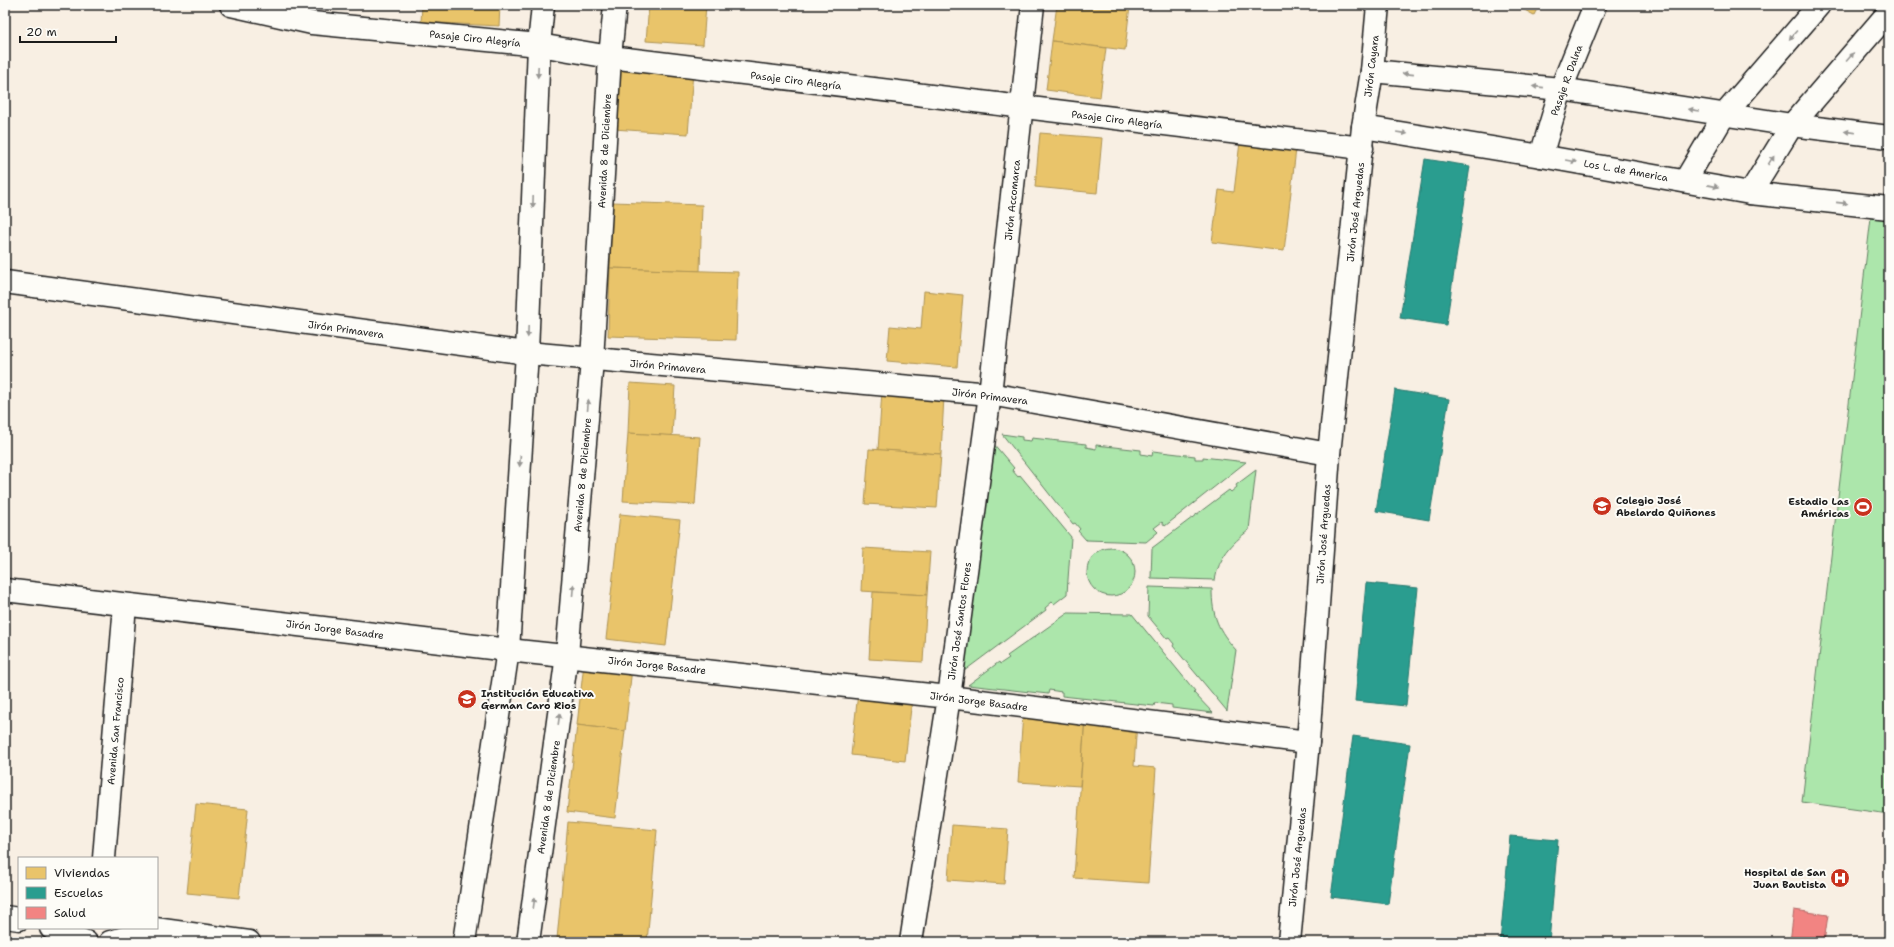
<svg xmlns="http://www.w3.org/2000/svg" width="1894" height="947" font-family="'Shantell Sans',sans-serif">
	<rect width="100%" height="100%" fill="#f8efe3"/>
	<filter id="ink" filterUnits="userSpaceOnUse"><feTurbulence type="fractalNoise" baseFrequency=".025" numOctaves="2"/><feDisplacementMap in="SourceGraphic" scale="8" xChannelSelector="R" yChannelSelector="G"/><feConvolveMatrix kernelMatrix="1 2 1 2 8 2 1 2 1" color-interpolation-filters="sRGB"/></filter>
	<g filter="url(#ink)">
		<!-- green -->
		<g fill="#ace6ab" stroke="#648164">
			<path d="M 1872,209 L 1889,211 L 1889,814 L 1802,802 Z"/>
			<path d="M 1002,434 L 1022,437 L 1022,440 L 1031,441 L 1032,438 L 1086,444 L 1086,447 L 1096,449 L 1096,445 L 1141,450 L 1141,454 L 1152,456 L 1153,451 L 1195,456 L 1195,459 L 1203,459 L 1203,457 L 1246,462 L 1165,526 L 1162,522 L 1154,528 L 1158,532 L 1146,542 L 1086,540 L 1078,531 L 1080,529 L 1075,523 L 1073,524 Z"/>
			<path d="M 987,436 L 1014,468 L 1012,470 L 1018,477 L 1020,475 L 1071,537 L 1067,594 L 1054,604 L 1052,602 L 1045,608 L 1046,610 L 960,674 Z"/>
			<path d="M 1256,470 L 1249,530 C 1231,544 1219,557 1215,580 L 1151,578 L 1152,548 L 1229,490 L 1231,492 L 1237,487 L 1236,485 Z"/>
			<circle cx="1111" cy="572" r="24"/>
			<path d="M 1149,587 L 1212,589 C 1212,616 1218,630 1236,650 L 1227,711 L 1173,646 L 1174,644 L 1169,638 L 1167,639 L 1148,616 Z"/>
			<path d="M 1068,613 L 1132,614 L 1195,691 L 1193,692 L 1213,713 L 1172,708 L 1172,705 L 1155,703 L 1154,706 L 1062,696 L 1062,692 L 1049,690 L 1048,694 L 968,685 L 999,662 L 1000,664 L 1009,658 L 1007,656 Z"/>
		</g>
		<!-- homes -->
		<g fill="#e9c46a" stroke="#ac9253">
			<path d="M 422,5 L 500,5 L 499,26 L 421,22 Z"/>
			<path d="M 649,5 L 706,5 L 703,45 L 646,41 Z"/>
			<path d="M 1057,5 L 1130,5 L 1125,50 L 1052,41 Z"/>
			<path d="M 1515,5 L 1539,5 L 1534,15 Z"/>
			<path d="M 1052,41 L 1106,48 L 1100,97 L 1046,90 Z"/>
			<path d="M 618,66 L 693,72 L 688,134 L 613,129 Z"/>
			<path d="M 1040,133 L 1102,138 L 1097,193 L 1035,187 Z"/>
			<path d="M 1240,142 L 1296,149 L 1284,251 L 1212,242 L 1219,190 L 1234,192 Z"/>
			<path d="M 612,202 L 702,205 L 700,271 L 610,268 Z"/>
			<path d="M 610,268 L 738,272 L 736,340 L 608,336 Z"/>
			<path d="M 924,291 L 963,295 L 957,367 L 887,361 L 890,326 L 921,329 Z"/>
			<path d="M 630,383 L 675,386 L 672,436 L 628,433 Z"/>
			<path d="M 882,391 L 944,396 L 941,454 L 878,450 Z"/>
			<path d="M 628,433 L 700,437 L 695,505 L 623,501 Z"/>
			<path d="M 869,449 L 941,454 L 937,508 L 865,504 Z"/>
			<path d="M 620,514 L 680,520 L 666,646 L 606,639 Z"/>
			<path d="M 863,548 L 930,552 L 927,595 L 861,591 Z"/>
			<path d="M 873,592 L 927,595 L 923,662 L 869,659 Z"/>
			<path d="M 584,663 L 632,668 L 625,731 L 577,725 Z"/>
			<path d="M 858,693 L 912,699 L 905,761 L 851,755 Z"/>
			<path d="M 1023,714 L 1085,718 L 1080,786 L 1018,782 Z"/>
			<path d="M 1085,718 L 1137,722 L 1134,766 L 1156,768 L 1148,883 L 1074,878 Z"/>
			<path d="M 577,725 L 625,731 L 615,818 L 567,812 Z"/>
			<path d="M 196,804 L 248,809 L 239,898 L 187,893 Z"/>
			<path d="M 568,822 L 657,830 L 647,942 L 585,942 L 557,939 Z"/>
			<path d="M 952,825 L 1008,829 L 1004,884 L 948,880 Z"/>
		</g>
		<!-- schools -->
		<g fill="#2a9d8f" stroke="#26766c">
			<path d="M 1425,159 L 1470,166 L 1446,325 L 1400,318 Z"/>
			<path d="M 1395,390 L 1449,399 L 1429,520 L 1376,511 Z"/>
			<path d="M 1366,583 L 1418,588 L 1406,706 L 1355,701 Z"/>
			<path d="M 1353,736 L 1410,744 L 1388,904 L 1331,897 Z"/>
			<path d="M 1510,836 L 1558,840 L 1549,942 L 1500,942 Z"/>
		</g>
		<!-- health -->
		<path fill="#f28482" stroke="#b26563" d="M 1794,910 L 1828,915 L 1824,942 L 1790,942 Z"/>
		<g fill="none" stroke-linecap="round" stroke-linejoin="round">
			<!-- minor casing -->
			<g stroke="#1c1c1c" stroke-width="25">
				<g id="minor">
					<path d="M 231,5 L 312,23 L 539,45 L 610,57 L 1362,148"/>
					<path d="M 1372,71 L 1561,89 L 1792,125 L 1889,137"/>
					<path d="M 1363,127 L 1541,156 L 1750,193 L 1889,208"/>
					<path d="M 1541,156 L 1561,89 L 1595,5"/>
					<path d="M 1685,181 L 1724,115 L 1819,5"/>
					<path d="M 1750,193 L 1792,125 L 1889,12"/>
					<path d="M 5,282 L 527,353 L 990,394 L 1329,454"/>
					<path d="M 5,590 L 508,650 L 949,697 L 1308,742"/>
					<path d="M 104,858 L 125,605"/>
					<path d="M 5,917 L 19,919"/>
					<path d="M 51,928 L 86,942"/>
					<path d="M 110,942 L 155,929 L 249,942"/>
					<path d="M 464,942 L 508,650 L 527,353 L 539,45 L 543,5"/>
					<path d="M 528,942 L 567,655 L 592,360 L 610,57 L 615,5"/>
					<path d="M 911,942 L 949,697 L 990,394 L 1033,5"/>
					<path d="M 1289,942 L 1308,742 L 1329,454 L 1363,127 L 1372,71 L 1378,5"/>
				</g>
			</g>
			<!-- minor -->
			<use href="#minor" stroke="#fdfcf7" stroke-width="22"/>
		</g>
		<!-- one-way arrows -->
		<defs><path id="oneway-solid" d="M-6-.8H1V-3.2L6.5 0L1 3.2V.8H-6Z"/></defs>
		<g fill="#989794">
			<use href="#oneway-solid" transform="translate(1793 35) rotate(131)"/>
			<use href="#oneway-solid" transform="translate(1850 57) rotate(-49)"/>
			<use href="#oneway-solid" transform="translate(538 72) rotate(92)"/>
			<use href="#oneway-solid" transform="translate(1408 74) rotate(-174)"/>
			<use href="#oneway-solid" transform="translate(1538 87) rotate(-174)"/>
			<use href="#oneway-solid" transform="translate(1694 110) rotate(-171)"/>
			<use href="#oneway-solid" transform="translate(1850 132) rotate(-173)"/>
			<use href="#oneway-solid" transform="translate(1402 133) rotate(9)"/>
			<use href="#oneway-solid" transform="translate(1771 160) rotate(-58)"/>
			<use href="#oneway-solid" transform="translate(1571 161) rotate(10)"/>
			<use href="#oneway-solid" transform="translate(1713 186) rotate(11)"/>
			<use href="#oneway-solid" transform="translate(533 202) rotate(92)"/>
			<use href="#oneway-solid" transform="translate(1842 203) rotate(6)"/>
			<use href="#oneway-solid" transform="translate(528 332) rotate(92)"/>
			<use href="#oneway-solid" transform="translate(588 405) rotate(-85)"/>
			<use href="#oneway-solid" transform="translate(520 461) rotate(94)"/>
			<use href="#oneway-solid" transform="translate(573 590) rotate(-85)"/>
			<use href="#oneway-solid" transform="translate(559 719) rotate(-82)"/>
			<use href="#oneway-solid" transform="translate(534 903) rotate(-82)"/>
		</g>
	</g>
	<!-- icons -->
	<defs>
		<g id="school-disc" transform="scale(1)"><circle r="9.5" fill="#c8321e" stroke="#fdfcf7"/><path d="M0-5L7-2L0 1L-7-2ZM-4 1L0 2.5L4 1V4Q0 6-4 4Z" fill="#fff"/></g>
		<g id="stadium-disc" transform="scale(1)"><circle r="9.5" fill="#c8321e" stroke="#fdfcf7"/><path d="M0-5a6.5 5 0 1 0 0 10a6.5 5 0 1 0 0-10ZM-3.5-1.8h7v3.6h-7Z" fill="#fff"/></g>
		<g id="hospital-disc" transform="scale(1)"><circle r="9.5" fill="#c8321e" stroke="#fdfcf7"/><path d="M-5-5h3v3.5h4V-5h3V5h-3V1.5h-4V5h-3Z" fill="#fff"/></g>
	</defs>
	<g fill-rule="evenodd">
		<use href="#school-disc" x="1602" y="506"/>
		<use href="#stadium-disc" x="1863" y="507"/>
		<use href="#school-disc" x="467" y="699"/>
		<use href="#hospital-disc" x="1840" y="878"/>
	</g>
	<g text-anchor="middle" stroke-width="4" stroke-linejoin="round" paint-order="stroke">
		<!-- street labels -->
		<g font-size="10" fill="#1c1c1c" stroke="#fdfcf7">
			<text transform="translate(475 38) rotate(6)" y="4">Pasaje Ciro Alegría</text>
			<text transform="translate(1371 66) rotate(-83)" y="4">Jirón Cayara</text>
			<text transform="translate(796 80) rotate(7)" y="4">Pasaje Ciro Alegría</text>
			<text transform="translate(1566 80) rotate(-70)" y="4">Pasaje R. Dalna</text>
			<text transform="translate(1117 119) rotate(7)" y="4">Pasaje Ciro Alegría</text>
			<text transform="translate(604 151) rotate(-87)" y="4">Avenida 8 de Diciembre</text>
			<text transform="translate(1626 170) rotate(10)" y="4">Los L. de America</text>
			<text transform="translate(1012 200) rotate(-84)" y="4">Jirón Accomarca</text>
			<text transform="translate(1355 212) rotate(-84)" y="4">Jirón José Arguedas</text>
			<text transform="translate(346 329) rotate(8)" y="4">Jirón Primavera</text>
			<text transform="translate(668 366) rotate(5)" y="4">Jirón Primavera</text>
			<text transform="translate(990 396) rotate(7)" y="4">Jirón Primavera</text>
			<text transform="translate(582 475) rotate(-85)" y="4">Avenida 8 de Diciembre</text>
			<text transform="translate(1323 534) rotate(-86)" y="4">Jirón José Arguedas</text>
			<text transform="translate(959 621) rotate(-82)" y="4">Jirón José Santos Flores</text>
			<text transform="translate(335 629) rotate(7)" y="4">Jirón Jorge Basadre</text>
			<text transform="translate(657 665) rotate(6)" y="4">Jirón Jorge Basadre</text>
			<text transform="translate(979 701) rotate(7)" y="4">Jirón Jorge Basadre</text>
			<text transform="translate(115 731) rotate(-85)" y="4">Avenida San Francisco</text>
			<text transform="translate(548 797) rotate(-82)" y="4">Avenida 8 de Diciembre</text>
			<text transform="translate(1297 857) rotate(-84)" y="4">Jirón José Arguedas</text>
		</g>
		<!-- poi labels -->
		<g font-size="10" font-weight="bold" fill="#1c1c1c" stroke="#fdfcf7" text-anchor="start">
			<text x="1616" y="504">Colegio José<tspan x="1616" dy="12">Abelardo Quiñones</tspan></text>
			<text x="1849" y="505" text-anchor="end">Estadio Las<tspan x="1849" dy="12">Américas</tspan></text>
			<text x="481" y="697">Institución Educativa<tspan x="481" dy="12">German Caro Rios</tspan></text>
			<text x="1826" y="876" text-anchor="end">Hospital de San<tspan x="1826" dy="12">Juan Bautista</tspan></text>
		</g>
	</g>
	<!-- margin -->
	<rect width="1894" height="947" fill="none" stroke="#fdfcf7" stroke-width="20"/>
	<rect x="10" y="10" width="1874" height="927" fill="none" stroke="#1c1c1c" stroke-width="1.5" filter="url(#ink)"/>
	<!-- legend -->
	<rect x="18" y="857" width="140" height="72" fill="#fdfcf7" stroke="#a3a29f"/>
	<rect x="26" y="867" width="20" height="12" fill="#e9c46a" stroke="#a3a29f"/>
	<text x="54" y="877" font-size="12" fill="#1c1c1c">Viviendas</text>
	<rect x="26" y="887" width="20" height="12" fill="#2a9d8f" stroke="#a3a29f"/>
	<text x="54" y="897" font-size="12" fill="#1c1c1c">Escuelas</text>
	<rect x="26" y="907" width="20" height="12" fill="#f28482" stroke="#a3a29f"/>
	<text x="54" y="917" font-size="12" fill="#1c1c1c">Salud</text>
	<!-- scale -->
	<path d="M20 36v6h96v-6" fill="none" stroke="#1c1c1c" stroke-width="2"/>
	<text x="26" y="36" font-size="12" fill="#1c1c1c" stroke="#fdfcf7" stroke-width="3" paint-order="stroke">20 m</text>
</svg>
